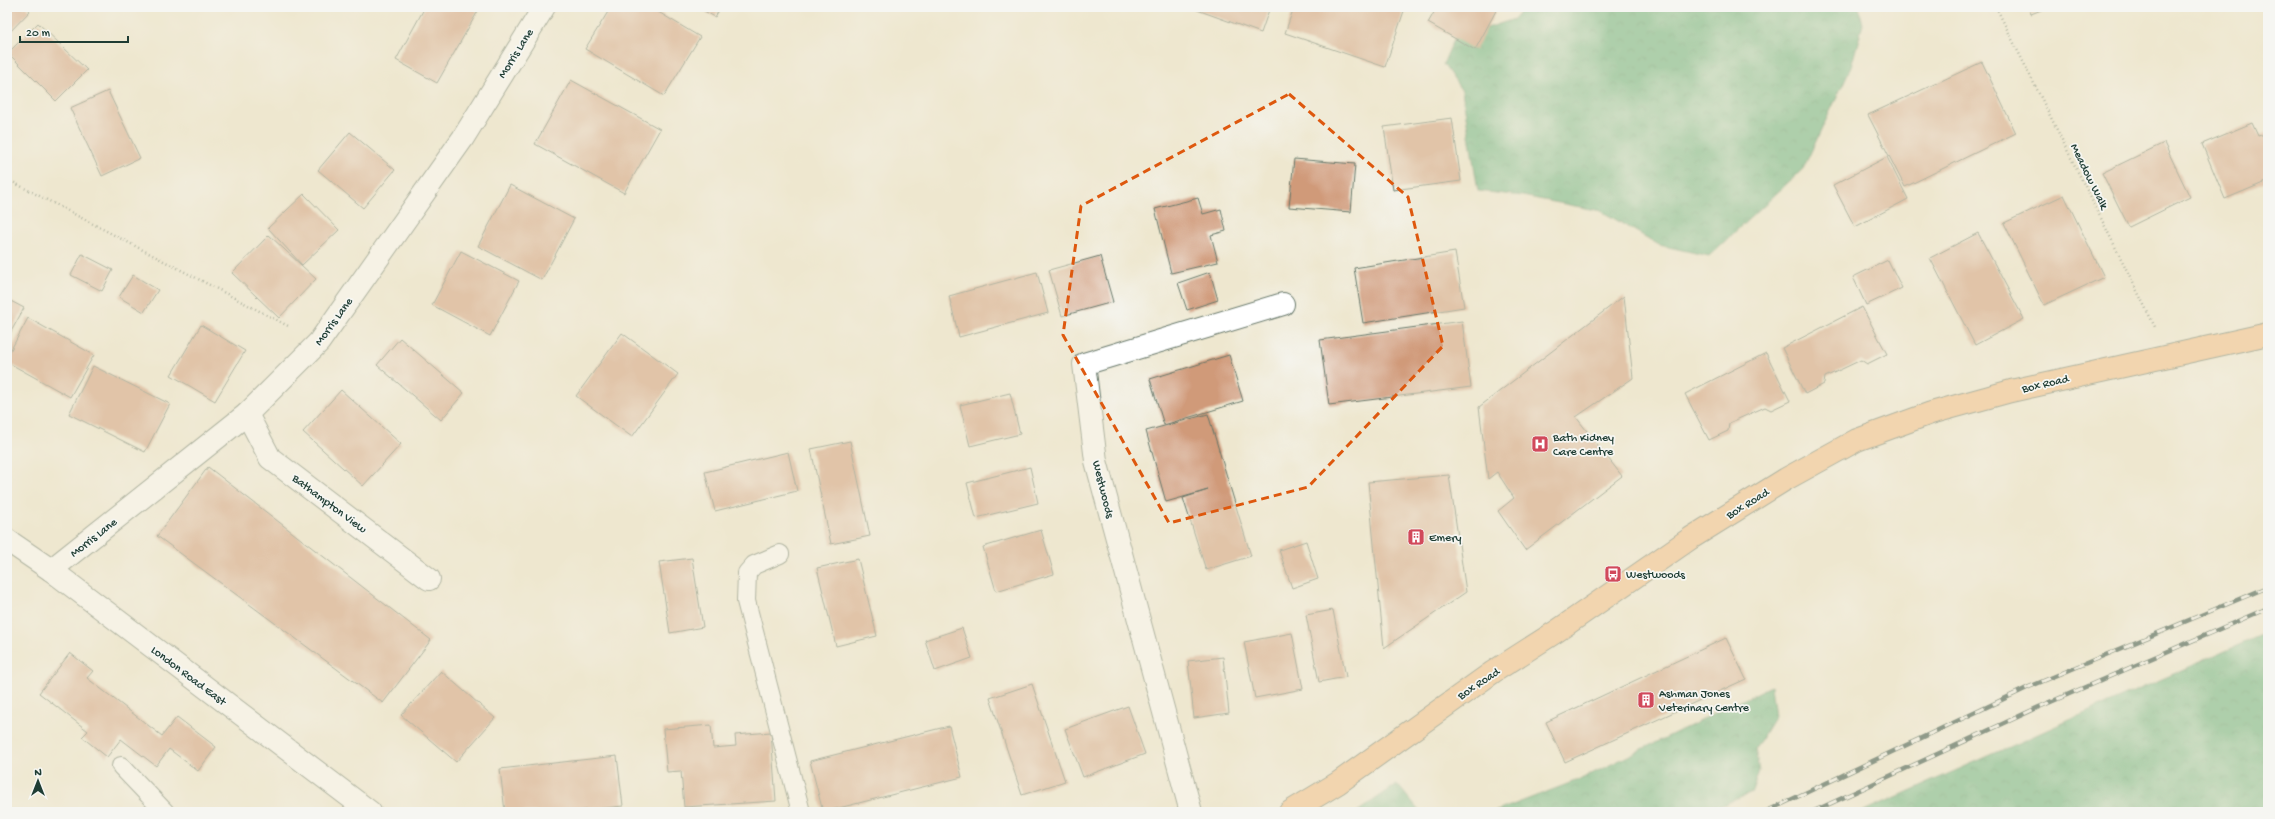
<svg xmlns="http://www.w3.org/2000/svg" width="2275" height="819" font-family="'Gochi Hand',sans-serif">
	<defs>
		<pattern id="forest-crowns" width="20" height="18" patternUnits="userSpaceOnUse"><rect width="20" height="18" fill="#60b17e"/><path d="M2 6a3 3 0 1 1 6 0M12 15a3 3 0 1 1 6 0" fill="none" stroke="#4f9168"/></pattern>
	</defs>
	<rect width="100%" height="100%" fill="#f6f6f2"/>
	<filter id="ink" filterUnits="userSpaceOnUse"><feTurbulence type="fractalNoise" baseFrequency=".025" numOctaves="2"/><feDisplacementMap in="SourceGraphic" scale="8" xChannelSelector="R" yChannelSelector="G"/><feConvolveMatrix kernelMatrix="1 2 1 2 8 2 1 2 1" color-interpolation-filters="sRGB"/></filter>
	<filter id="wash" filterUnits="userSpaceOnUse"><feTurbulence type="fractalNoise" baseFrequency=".012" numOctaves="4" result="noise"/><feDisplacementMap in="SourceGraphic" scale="16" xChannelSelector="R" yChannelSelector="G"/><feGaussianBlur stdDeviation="0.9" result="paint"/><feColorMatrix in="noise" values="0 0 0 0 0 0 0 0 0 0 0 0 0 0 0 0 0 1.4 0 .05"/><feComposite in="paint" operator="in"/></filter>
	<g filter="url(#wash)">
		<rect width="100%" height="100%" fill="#eee7cf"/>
		<!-- forest -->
		<g fill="url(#forest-crowns)" stroke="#407759">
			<path d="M 1524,7 L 1859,7 L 1863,24 L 1851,67 L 1803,169 L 1709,256 L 1659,245 L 1601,211 L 1522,196 L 1478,191 L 1462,91 L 1443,64 L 1454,39 L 1514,19 Z"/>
			<path d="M 2268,632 L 2268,812 L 1862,812 Z"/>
			<path d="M 1771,686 L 1775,716 L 1755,749 L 1759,771 L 1752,792 L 1707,812 L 1494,812 L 1583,778 Z"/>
			<path d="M 1397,784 L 1420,812 L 1357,812 Z"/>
		</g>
		<g id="blocks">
			<!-- building -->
			<g fill="#d09a79">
				<path d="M 7,7 L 27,7 L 30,11 L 7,35 Z"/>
				<path d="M 425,7 L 471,7 L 478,11 L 437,83 L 396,60 Z"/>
				<path d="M 611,7 L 650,7 L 700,37 L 664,96 L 585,49 Z"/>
				<path d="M 697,7 L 721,7 L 715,17 Z"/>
				<path d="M 1189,7 L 1270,7 L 1261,33 Z"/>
				<path d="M 1294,7 L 1403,7 L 1405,8 L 1385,67 L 1285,33 Z"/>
				<path d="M 1437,7 L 1498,7 L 1475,50 L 1428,23 Z"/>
				<path d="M 2028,7 L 2049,7 L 2031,14 Z"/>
				<path d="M 38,23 L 87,70 L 56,101 L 8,53 Z"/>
				<path d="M 1982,62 L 2016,133 L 1905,187 L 1868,115 Z"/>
				<path d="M 571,80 L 660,129 L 624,193 L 535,144 Z"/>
				<path d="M 108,91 L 140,158 L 102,176 L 70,108 Z"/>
				<path d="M 1452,118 L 1461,181 L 1393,190 L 1384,127 Z"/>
				<path d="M 2252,123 L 2258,136 L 2268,133 L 2268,181 L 2225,199 L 2202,144 Z"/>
				<path d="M 350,132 L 395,170 L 363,208 L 318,170 Z"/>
				<path d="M 2164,143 L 2190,197 L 2129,227 L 2102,173 Z"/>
				<path d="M 1887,157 L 1908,199 L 1855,227 L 1833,185 Z"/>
				<path d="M 1294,159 L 1355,164 L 1351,212 L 1289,207 Z"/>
				<path d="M 510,185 L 574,219 L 542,280 L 478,246 Z"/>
				<path d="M 304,194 L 339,230 L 302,265 L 268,228 Z"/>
				<path d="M 2064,195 L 2104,277 L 2044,305 L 2004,223 Z"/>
				<path d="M 1198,198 L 1203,214 L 1221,209 L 1226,231 L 1211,235 L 1218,262 L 1171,273 L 1155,209 Z"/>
				<path d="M 1978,233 L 2024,319 L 1975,345 L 1930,258 Z"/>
				<path d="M 269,235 L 316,279 L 279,318 L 232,273 Z"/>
				<path d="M 461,251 L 519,281 L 490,336 L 432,305 Z"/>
				<path d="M 1455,252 L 1464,307 L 1363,323 L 1354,268 Z"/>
				<path d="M 82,254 L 113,270 L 102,291 L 71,275 Z"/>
				<path d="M 1100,256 L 1113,302 L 1062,316 L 1049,270 Z"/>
				<path d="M 1888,260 L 1902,288 L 1866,305 L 1853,277 Z"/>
				<path d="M 1037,272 L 1048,313 L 959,337 L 949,296 Z"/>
				<path d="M 1210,272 L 1218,300 L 1187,310 L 1178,283 Z"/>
				<path d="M 133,275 L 158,290 L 144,312 L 119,297 Z"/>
				<path d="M 1624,296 L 1633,378 L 1576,417 L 1622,476 L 1525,550 L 1498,511 L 1514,498 L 1497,472 L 1488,479 L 1479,407 Z"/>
				<path d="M 7,299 L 24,308 L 7,339 Z"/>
				<path d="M 1862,307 L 1887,354 L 1867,364 L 1861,360 L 1825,377 L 1824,384 L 1805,394 L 1782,348 Z"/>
				<path d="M 28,318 L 94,355 L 70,397 L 7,362 L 7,357 Z"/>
				<path d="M 1462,321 L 1471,387 L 1329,405 L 1320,340 Z"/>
				<path d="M 201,325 L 245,351 L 215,401 L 171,375 Z"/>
				<path d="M 622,333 L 678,374 L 632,437 L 576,396 Z"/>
				<path d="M 400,338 L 464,393 L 441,420 L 377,365 Z"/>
				<path d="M 1766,353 L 1790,401 L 1771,410 L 1765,407 L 1729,423 L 1728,431 L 1709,440 L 1685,394 Z"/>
				<path d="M 1229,355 L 1243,401 L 1164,425 L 1150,379 Z"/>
				<path d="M 93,366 L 170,404 L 145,452 L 69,414 Z"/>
				<path d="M 341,390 L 401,444 L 363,486 L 303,432 Z"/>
				<path d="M 1010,393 L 1020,434 L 970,446 L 960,405 Z"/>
				<path d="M 1208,414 L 1251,556 L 1206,570 L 1183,498 L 1208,490 L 1166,502 L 1146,431 Z"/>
				<path d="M 850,441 L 870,536 L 831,544 L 811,449 Z"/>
				<path d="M 788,452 L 797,491 L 715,511 L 705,472 Z"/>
				<path d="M 208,467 L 431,640 L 383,703 L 157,536 Z"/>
				<path d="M 1030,467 L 1038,503 L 976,518 L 967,483 Z"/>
				<path d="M 1449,475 L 1466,592 L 1384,648 L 1368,482 Z"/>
				<path d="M 1041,530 L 1054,574 L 996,591 L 983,547 Z"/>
				<path d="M 1306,541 L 1318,579 L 1292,588 L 1279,550 Z"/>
				<path d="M 692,558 L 703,627 L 670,633 L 659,562 Z"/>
				<path d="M 858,559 L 877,636 L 836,646 L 817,568 Z"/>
				<path d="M 1333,610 L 1346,677 L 1319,682 L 1306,615 Z"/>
				<path d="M 962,628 L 972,658 L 935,671 L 925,640 Z"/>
				<path d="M 1292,633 L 1303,689 L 1255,698 L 1244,642 Z"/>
				<path d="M 1726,638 L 1746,679 L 1565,762 L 1546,722 Z"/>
				<path d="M 70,653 L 93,671 L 87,678 L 162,736 L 177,717 L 216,747 L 198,771 L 169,749 L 156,766 L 121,739 L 107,757 L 82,737 L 88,731 L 39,693 Z"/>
				<path d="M 1223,657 L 1229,713 L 1194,718 L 1188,661 Z"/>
				<path d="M 441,671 L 495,718 L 456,762 L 401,715 Z"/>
				<path d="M 1032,684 L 1065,781 L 1022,795 L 990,698 Z"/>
				<path d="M 1128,706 L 1145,754 L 1083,777 L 1065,729 Z"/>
				<path d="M 711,725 L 713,748 L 736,746 L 735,735 L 771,732 L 776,801 L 684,807 L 681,771 L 667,772 L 663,729 Z"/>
				<path d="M 949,726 L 962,777 L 823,812 L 810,761 Z"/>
				<path d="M 617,756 L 623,806 L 567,812 L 505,812 L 500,769 Z"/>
			</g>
		</g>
	</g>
	<g filter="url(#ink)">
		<use href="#blocks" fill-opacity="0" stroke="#67786a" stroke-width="1"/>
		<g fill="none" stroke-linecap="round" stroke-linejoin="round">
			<!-- service casing -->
			<g stroke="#67786a" stroke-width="20">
				<g id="service">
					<path d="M 780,554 L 754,565 L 747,573 L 746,601 L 801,812"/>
					<path d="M 121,766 L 165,812"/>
				</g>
			</g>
			<!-- minor casing -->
			<g stroke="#67786a" stroke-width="24">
				<g id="minor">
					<path d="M 247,414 L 270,458 L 429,579"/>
					<path d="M 51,570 L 247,414 L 319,342 L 463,138 L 544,7"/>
					<path d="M 1191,812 L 1096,461 L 1084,364 L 1283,304"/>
				</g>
			</g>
			<!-- tertiary casing -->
			<g stroke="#67786a" stroke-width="24">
				<path id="tertiary" d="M 7,540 L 51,570 L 370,812"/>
			</g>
			<!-- trunk casing -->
			<g stroke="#67786a" stroke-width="24">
				<path id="trunk" d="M 1290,812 L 1338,783 L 1493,672 L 1557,631 L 1691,538 L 1786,479 L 1857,440 L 1931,413 L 2011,391 L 2268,334"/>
			</g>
			<!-- path -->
			<g stroke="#67786a" stroke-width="2.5" stroke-dasharray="1 3" stroke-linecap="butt">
				<path d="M 1996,7 L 2156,329"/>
				<path d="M 7,179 L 290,327"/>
			</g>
			<!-- service -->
			<use href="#service" stroke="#fff" stroke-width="18"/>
			<!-- minor -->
			<use href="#minor" stroke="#fff" stroke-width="22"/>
			<!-- tertiary -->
			<use href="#tertiary" stroke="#fff" stroke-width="22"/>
			<!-- trunk -->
			<use href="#trunk" stroke="#f6be87" stroke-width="22"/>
			<!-- rail casing -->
			<g stroke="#1f3d34" stroke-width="4.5">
				<g id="rail">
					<path d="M 1765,812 L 2029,687 L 2268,587"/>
					<path d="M 1812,812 L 2039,707 L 2268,608"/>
				</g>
			</g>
			<!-- rail -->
			<use href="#rail" stroke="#f6f6f2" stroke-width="3" stroke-dasharray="9" stroke-linecap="butt"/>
		</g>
	</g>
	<!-- marked area -->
	<path d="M0 0H2275V819H0ZM 1289,94 L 1408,197 L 1443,346 L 1308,487 L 1169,523 L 1063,335 L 1081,206 Z" fill="#eee7cf" fill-opacity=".55" fill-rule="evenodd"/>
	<path fill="none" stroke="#de580e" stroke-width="3" stroke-dasharray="8 5" stroke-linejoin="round" d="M 1289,94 L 1408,197 L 1443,346 L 1308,487 L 1169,523 L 1063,335 L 1081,206 Z"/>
	<!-- icons -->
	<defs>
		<g id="hospital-square" transform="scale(0.9)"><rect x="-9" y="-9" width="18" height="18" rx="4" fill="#d1495b" stroke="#f6f6f2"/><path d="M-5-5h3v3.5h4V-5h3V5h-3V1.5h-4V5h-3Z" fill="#fff"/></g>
		<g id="building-square" transform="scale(0.9)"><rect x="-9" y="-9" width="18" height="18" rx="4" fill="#d1495b" stroke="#f6f6f2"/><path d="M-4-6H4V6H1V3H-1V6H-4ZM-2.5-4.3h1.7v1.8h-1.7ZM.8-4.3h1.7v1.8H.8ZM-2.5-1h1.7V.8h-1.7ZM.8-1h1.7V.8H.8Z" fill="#fff"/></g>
		<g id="bus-square" transform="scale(0.9)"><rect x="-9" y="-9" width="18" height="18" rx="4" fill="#d1495b" stroke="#f6f6f2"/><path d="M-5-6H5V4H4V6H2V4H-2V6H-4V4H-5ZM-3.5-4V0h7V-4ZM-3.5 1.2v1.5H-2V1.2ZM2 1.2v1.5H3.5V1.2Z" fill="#fff"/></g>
	</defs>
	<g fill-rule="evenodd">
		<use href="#hospital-square" x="1540" y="444"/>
		<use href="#building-square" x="1416" y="537"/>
		<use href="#bus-square" x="1613" y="574"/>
		<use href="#building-square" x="1646" y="700"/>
	</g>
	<g text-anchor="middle" stroke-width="3.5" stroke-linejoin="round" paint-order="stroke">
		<!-- street labels -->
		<g font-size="12" fill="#1f3d34" stroke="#f6f6f2">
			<text transform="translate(515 53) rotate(-58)" y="4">Morris Lane</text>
			<text transform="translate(2090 176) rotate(64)" y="4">Meadow Walk</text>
			<text transform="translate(333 321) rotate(-54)" y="4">Morris Lane</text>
			<text transform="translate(2045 383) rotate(-13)" y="4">Box Road</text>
			<text transform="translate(1104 489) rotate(76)" y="4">Westwoods</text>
			<text transform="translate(330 503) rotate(37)" y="4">Bathampton View</text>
			<text transform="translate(1747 503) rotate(-32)" y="4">Box Road</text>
			<text transform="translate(93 537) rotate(-38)" y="4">Morris Lane</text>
			<text transform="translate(189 675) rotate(37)" y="4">London Road East</text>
			<text transform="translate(1478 683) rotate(-34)" y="4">Box Road</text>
		</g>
		<!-- poi labels -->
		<g font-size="12" fill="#1f3d34" stroke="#f6f6f2" text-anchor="start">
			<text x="1553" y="441">Bath Kidney<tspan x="1553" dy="14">Care Centre</tspan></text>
			<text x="1429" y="541">Emery</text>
			<text x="1626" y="578">Westwoods</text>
			<text x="1659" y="697">Ashman Jones<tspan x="1659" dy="14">Veterinary Centre</tspan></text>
		</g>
	</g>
	<!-- margin -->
	<rect width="2275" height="819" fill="none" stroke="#f6f6f2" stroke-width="24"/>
	<!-- north arrow -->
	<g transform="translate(38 781)" stroke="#f6f6f2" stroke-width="3" paint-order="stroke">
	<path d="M0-3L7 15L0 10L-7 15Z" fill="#1f3d34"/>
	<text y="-6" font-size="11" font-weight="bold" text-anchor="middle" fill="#1f3d34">N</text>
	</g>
	<!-- scale -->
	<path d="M20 36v6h108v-6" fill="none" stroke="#1f3d34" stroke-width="2"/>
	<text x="26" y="36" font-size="12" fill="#1f3d34" stroke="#f6f6f2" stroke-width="3" paint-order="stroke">20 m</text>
</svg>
